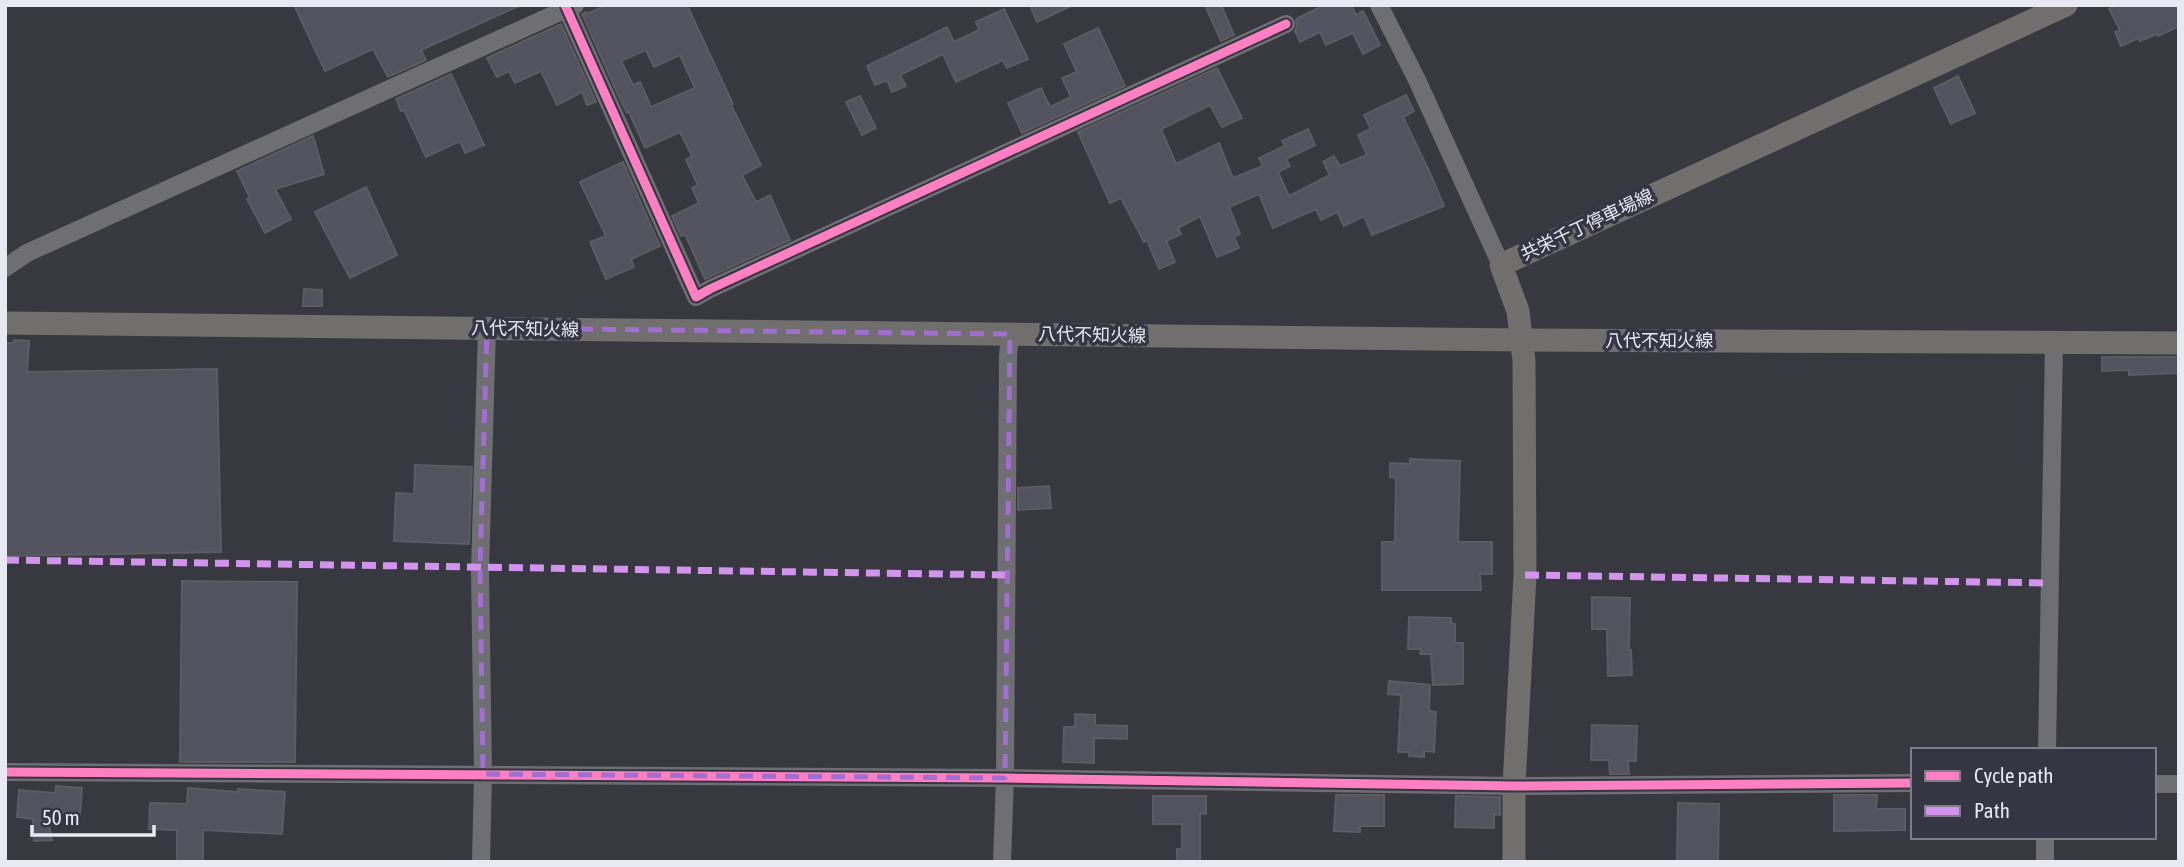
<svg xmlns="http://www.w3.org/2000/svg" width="2184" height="867" font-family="'Asap Condensed','Noto Sans JP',sans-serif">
	<rect width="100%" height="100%" fill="#383840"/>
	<!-- building -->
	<g fill="#53525f" stroke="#5b5b62" stroke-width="2" fill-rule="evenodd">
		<path d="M 294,5 L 521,5 L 421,50 L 426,60 L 388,77 L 373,49 L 325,71 Z"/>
		<path d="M 606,5 L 687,5 L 733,104 L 731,105 L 761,165 L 742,175 L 756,202 L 770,195 L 790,240 L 705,279 L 685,234 L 681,236 L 672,216 L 699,203 L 692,188 L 698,185 L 686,160 L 692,156 L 680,132 L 645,148 L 629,112 L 627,113 L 618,95 L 582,14 L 586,12 L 587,14 ZM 646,50 L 654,67 L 680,55 L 695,88 L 651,107 L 640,82 L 633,85 L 621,61 Z"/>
		<path d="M 1030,5 L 1073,5 L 1037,22 Z"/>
		<path d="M 1205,5 L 1221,5 L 1234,35 L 1221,41 Z"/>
		<path d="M 1324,5 L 1351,5 L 1356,15 L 1363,11 L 1380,45 L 1363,54 L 1353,33 L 1326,45 L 1320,32 L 1300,42 L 1295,31 L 1297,26 L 1296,19 Z"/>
		<path d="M 2117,5 L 2179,5 L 2179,26 L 2158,36 L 2157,34 L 2140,41 L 2139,38 L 2121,46 L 2115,32 L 2120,30 L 2109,9 Z"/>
		<path d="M 1004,9 L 1028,59 L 1007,68 L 1003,60 L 956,82 L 943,54 L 900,75 L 906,86 L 892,92 L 887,80 L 875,85 L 867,66 L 947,27 L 954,42 L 979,30 L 976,22 Z"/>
		<path d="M 561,24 L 596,102 L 587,105 L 582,92 L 557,105 L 541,71 L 515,83 L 509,71 L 497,77 L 487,58 Z"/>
		<path d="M 1098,28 L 1125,86 L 1022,133 L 1008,103 L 1041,88 L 1050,107 L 1071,97 L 1062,78 L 1077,72 L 1064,44 Z"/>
		<path d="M 1217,68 L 1242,118 L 1222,127 L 1210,105 L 1161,129 L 1176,164 L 1219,143 L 1233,178 L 1263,166 L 1259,158 L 1285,146 L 1282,141 L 1308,129 L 1315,145 L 1286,159 L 1290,166 L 1278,172 L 1289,196 L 1330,175 L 1323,162 L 1334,156 L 1340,166 L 1367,155 L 1358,135 L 1371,129 L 1364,115 L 1406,95 L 1414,111 L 1403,117 L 1430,173 L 1444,206 L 1372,235 L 1364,216 L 1344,226 L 1337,212 L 1321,220 L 1316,209 L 1273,228 L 1259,194 L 1229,207 L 1240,234 L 1234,237 L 1239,248 L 1217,257 L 1200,216 L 1178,228 L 1181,234 L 1166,241 L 1175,262 L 1159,269 L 1147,240 L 1144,242 L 1121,198 L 1110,203 L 1078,132 Z"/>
		<path d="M 451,74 L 484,145 L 465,153 L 460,141 L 426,157 L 404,110 L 401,111 L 396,99 Z"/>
		<path d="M 1958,76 L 1975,113 L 1951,124 L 1934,88 Z"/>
		<path d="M 860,96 L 876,128 L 862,135 L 846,102 Z"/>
		<path d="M 313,136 L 324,174 L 275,189 L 291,219 L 265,233 L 247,199 L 250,198 L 237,171 Z"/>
		<path d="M 623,162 L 660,246 L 631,259 L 634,267 L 606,279 L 590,242 L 606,236 L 580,182 Z"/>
		<path d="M 366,187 L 397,255 L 350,278 L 315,212 Z"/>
		<path d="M 304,289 L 322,290 L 322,306 L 303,306 Z"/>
		<path d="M 14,340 L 29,341 L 27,372 L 217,369 L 221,552 L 5,556 L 5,343 L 14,343 Z"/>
		<path d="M 2102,357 L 2179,357 L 2179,373 L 2129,375 L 2129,370 L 2102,371 Z"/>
		<path d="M 1410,459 L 1460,461 L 1458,542 L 1492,542 L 1492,574 L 1480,574 L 1481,590 L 1382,590 L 1382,542 L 1395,542 L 1396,478 L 1390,477 L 1390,463 L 1410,464 Z"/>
		<path d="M 415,465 L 472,467 L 469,544 L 394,541 L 396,493 L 414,494 Z"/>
		<path d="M 1049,486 L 1051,508 L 1018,510 L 1018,488 Z"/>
		<path d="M 182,581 L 297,582 L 295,762 L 180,762 Z"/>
		<path d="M 1592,597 L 1630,598 L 1629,650 L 1631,650 L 1632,675 L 1608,676 L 1607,629 L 1592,629 Z"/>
		<path d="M 1409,617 L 1451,618 L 1451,623 L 1455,624 L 1455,643 L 1463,643 L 1463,684 L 1433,685 L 1431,654 L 1420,654 L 1421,649 L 1408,649 Z"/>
		<path d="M 1389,681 L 1430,685 L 1429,711 L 1436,712 L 1434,752 L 1424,751 L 1424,757 L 1409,756 L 1409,752 L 1398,752 L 1401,695 L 1388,694 Z"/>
		<path d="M 1075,714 L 1095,715 L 1095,725 L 1127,726 L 1127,739 L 1094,738 L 1094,763 L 1063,762 L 1064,727 L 1075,727 Z"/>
		<path d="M 1592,725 L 1637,726 L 1636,761 L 1628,761 L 1629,774 L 1610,774 L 1609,760 L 1591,760 Z"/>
		<path d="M 56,786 L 82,788 L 80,814 L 46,812 L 52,840 L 34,841 L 33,819 L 17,817 L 19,790 L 55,793 Z"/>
		<path d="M 188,788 L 238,792 L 238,789 L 285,792 L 282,834 L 203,830 L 203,862 L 177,862 L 177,830 L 149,829 L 150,803 L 187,804 Z"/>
		<path d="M 1336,795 L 1384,795 L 1384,826 L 1360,826 L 1360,832 L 1334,831 Z"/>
		<path d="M 1834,795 L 1877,795 L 1876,809 L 1905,809 L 1905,830 L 1834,831 Z"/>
		<path d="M 1153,796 L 1206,796 L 1206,814 L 1200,813 L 1200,862 L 1177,862 L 1177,849 L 1182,849 L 1182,824 L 1153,824 Z"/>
		<path d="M 1456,796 L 1500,797 L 1500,815 L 1494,814 L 1494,828 L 1455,827 Z"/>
		<path d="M 1678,803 L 1719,804 L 1718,862 L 1677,862 Z"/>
	</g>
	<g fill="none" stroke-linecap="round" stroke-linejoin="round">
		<!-- minor -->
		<g stroke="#6e6e73" stroke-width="18">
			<path d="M 565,5 L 696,297 L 710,289 L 1286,24"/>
			<path d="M 1379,5 L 1417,80 L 1501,265"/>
			<path d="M 5,268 L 27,253 L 575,5"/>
			<path d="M 2047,750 L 2054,343"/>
			<path d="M 5,772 L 1005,778 L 1514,786 L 1913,783"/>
			<path d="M 2154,784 L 2179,784"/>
			<path d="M 481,862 L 483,774 L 480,569 L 487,328"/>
			<path d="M 1002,862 L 1005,778 L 1008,356 L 1010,334"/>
			<path d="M 2045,862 L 2045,837"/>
		</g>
		<!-- major -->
		<g stroke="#716e6e" stroke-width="23">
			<path d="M 5,323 L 1522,340 L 2179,343"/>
			<path d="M 1514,862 L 1514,786 L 1525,575 L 1524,361 L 1518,311 L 1501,265 L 2066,5"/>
		</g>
		<!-- quiet -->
		<g stroke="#d193ec" stroke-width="7" stroke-dasharray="14 7" stroke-linecap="butt">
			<path d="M 5,560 L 1006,575"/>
			<path d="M 1525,575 L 2050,583"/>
		</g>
		<!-- cycleway casing -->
		<g stroke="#353544" stroke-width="13">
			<g id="cycleway">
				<path d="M 565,5 L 696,297 L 710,289 L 1286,24"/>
				<path d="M 5,772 L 1005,778 L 1514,786 L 1913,783"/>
			</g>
		</g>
		<!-- cycleway -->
		<use href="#cycleway" stroke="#ff80c0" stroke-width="9"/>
	</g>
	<!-- marked area -->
	<path fill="none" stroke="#a26ed1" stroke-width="5" stroke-dasharray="14 9" stroke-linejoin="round" d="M 487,328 L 1010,334 L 1005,778 L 483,774 L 480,569 Z"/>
	<g text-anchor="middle" stroke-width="7" stroke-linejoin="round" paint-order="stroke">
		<!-- street labels -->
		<g font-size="18" fill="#e9e9f3" stroke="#353544">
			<text transform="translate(1587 225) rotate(-25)" y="6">共栄千丁停車場線</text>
			<text transform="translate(525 329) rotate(1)" y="6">八代不知火線</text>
			<text transform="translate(1092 335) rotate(1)" y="6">八代不知火線</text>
			<text x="1659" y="347">八代不知火線</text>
		</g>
	</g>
	<!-- border -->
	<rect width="2184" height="867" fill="none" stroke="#e9e9f3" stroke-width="14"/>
	<!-- legend -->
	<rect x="1911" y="748" width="245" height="91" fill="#353544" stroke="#7d7d8a" stroke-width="2"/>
	<rect x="1925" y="771" width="35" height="10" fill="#ff80c0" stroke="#7d7d8a" stroke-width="2"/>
	<text x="1974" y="783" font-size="21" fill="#e9e9f3">Cycle path</text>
	<rect x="1925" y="806" width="35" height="10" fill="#d193ec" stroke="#7d7d8a" stroke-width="2"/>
	<text x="1974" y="818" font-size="21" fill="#e9e9f3">Path</text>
	<!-- scale -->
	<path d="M32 825v10h122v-10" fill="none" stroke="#e9e9f3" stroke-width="3.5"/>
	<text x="42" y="825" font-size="21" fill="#e9e9f3" stroke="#353544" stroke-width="5" paint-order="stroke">50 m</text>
</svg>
